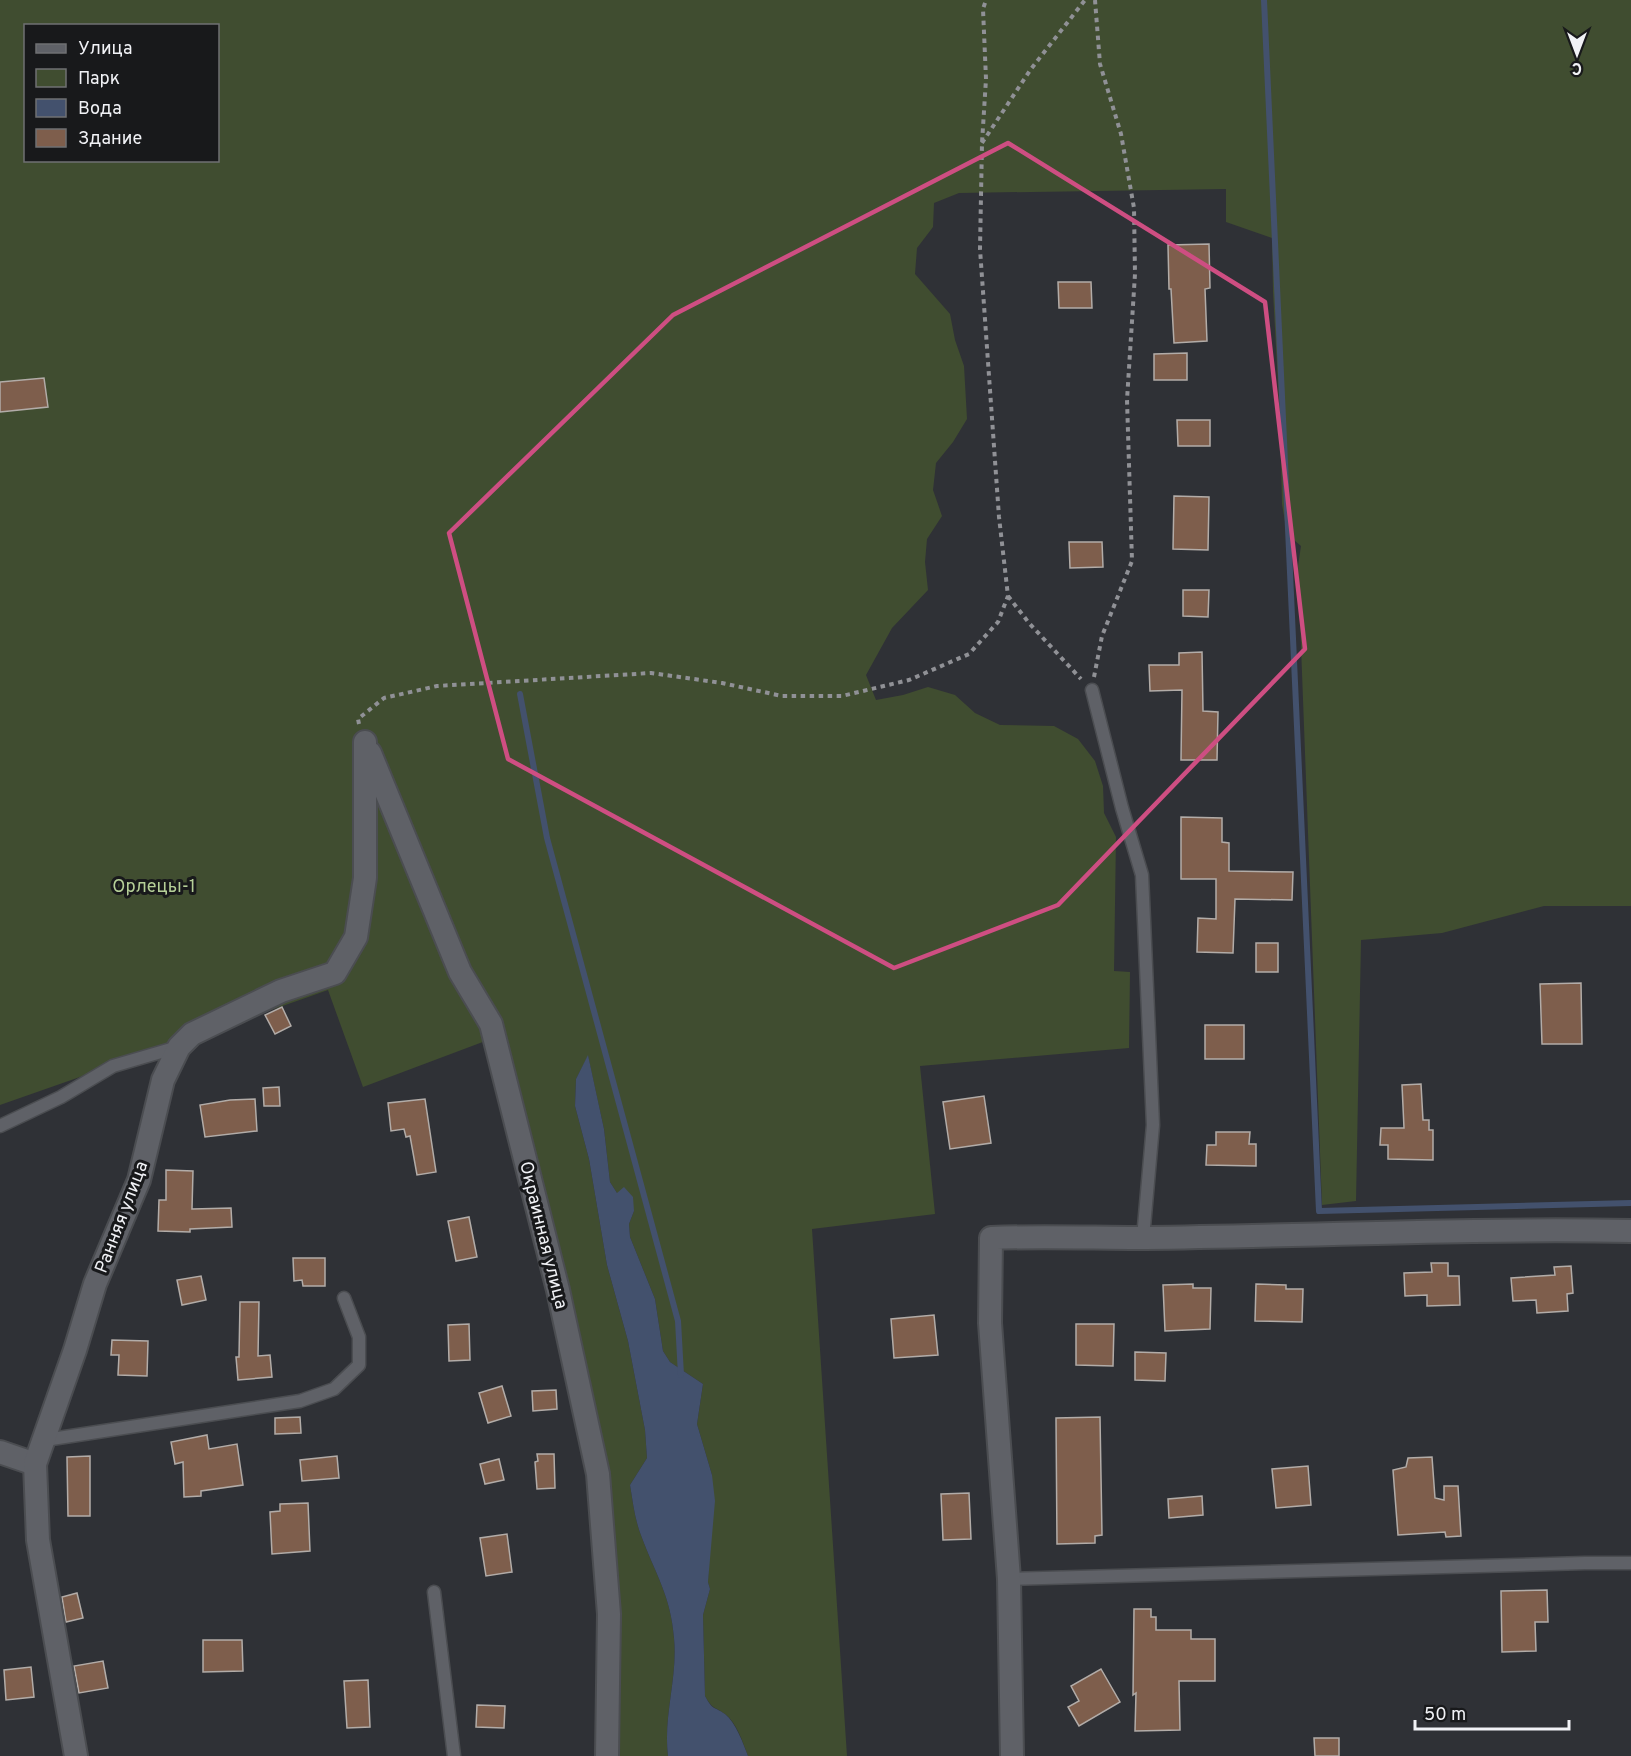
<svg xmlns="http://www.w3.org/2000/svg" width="1631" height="1756" font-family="Overpass,sans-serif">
	<rect width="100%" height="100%" fill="#2f3136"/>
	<!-- green -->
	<path fill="#404d30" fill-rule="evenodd" d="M 0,0 L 1631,0 L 1631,906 L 1544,906 L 1442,933 L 1361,940 L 1356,1201 L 1322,1205 L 1298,566 L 1301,546 L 1287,534 L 1282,504 L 1280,420 L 1273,292 L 1272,238 L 1226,222 L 1226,189 L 959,193 L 934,203 L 933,227 L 917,248 L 915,274 L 950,314 L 955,340 L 964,366 L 967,419 L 953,442 L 936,463 L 933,490 L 942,516 L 927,539 L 925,562 L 928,590 L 892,628 L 866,675 L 876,700 L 903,695 L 928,687 L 955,695 L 975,713 L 1000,725 L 1054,726 L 1078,739 L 1095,761 L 1103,786 L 1104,813 L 1116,837 L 1114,971 L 1130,972 L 1129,1048 L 920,1066 L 935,1214 L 812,1229 L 847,1756 L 748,1756 C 743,1743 737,1723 725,1714 C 714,1706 713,1710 705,1696 L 703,1615 L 710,1589 L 708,1582 L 712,1475 L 697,1424 L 703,1384 L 670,1362 L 663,1351 L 655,1299 L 630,1237 L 629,1224 L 634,1211 L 617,1193 L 610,1182 L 604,1129 L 588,1056 L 576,1079 L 575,1106 L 589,1159 L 607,1265 L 628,1341 L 645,1430 L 647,1458 L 630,1485 C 633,1503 635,1521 642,1538 C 656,1575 671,1597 674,1638 C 678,1677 663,1716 668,1756 L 611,1756 L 620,1619 L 604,1472 L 504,1034 L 363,1087 L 328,990 L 0,1105 ZM 26,26 L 218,26 L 218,160 L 26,160 Z"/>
	<!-- water -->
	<path fill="#43516d" d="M 588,1055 L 604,1129 L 610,1182 L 617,1193 L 624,1187 L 633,1197 L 634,1211 L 629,1224 L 630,1237 L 655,1299 L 663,1351 L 670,1362 L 703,1384 L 697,1424 L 712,1475 L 715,1501 L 708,1582 L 710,1589 L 703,1615 L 705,1696 C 713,1711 714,1706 725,1714 C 736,1723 743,1743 748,1756 L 668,1756 C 663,1716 678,1677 674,1638 C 671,1597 656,1575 642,1538 C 635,1521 633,1503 630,1485 L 647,1458 L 645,1430 L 628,1341 L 607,1265 L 589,1159 L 575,1106 L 576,1079 Z"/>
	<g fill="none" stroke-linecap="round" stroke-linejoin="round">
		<!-- stream -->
		<g stroke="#43516d" stroke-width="6">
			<path d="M 1264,0 L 1319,1211 L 1631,1203"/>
			<path d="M 520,694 L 547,838 L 678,1321 L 681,1375"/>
		</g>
	</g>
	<!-- building -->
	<g fill="#7e5e4c" stroke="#b2aca8" stroke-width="1.5">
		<path d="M 1209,244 L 1210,288 L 1205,289 L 1207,341 L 1174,343 L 1171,289 L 1169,289 L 1168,245 Z"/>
		<path d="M 1058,282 L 1091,282 L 1092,308 L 1059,308 Z"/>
		<path d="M 1187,353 L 1187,380 L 1154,380 L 1154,354 Z"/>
		<path d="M 44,378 L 48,407 L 0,412 L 0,382 Z"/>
		<path d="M 1177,420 L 1210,420 L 1210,446 L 1178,446 Z"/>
		<path d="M 1174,496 L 1209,497 L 1208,550 L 1173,549 Z"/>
		<path d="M 1069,542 L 1102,542 L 1103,567 L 1070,568 Z"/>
		<path d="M 1183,590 L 1209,590 L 1208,617 L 1183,616 Z"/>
		<path d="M 1202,652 L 1203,711 L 1218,712 L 1217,760 L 1181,760 L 1182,690 L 1150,691 L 1149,665 L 1179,665 L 1179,653 Z"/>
		<path d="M 1181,817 L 1222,818 L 1222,842 L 1229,843 L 1229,871 L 1293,872 L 1292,900 L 1235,899 L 1233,953 L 1197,952 L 1198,918 L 1216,919 L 1216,879 L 1181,879 Z"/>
		<rect x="1256" y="943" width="22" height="29"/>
		<path d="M 1581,983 L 1582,1044 L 1542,1044 L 1540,984 Z"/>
		<path d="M 282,1007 L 291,1026 L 275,1034 L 265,1015 Z"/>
		<rect x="1205" y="1025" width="39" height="34"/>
		<path d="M 1421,1084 L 1423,1120 L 1429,1120 L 1429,1130 L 1433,1130 L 1433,1160 L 1388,1159 L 1388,1145 L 1380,1145 L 1381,1128 L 1404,1128 L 1402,1085 Z"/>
		<path d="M 279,1087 L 280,1106 L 264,1106 L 263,1088 Z"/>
		<path d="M 984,1096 L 991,1143 L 950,1149 L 943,1102 Z"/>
		<path d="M 255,1099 L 257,1131 L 205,1137 L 200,1105 L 230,1100 Z"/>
		<path d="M 425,1099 L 436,1172 L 417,1175 L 410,1136 L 406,1137 L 404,1129 L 391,1131 L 388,1103 Z"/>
		<path d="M 1216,1132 L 1250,1132 L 1249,1144 L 1256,1144 L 1256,1166 L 1206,1165 L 1207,1145 L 1216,1145 Z"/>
		<path d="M 166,1170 L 193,1171 L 192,1209 L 231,1208 L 232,1227 L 190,1229 L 190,1232 L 158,1231 L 159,1200 L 166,1200 Z"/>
		<path d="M 469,1217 L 477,1257 L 456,1261 L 448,1221 Z"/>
		<path d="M 293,1258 L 325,1258 L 325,1286 L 303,1286 L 302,1280 L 294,1281 Z"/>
		<path d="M 1431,1263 L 1448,1263 L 1448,1276 L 1459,1276 L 1460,1305 L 1427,1306 L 1427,1295 L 1405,1296 L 1404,1273 L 1432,1272 Z"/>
		<path d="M 1571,1266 L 1573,1293 L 1567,1294 L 1568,1311 L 1537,1313 L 1536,1300 L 1513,1301 L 1511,1278 L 1555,1275 L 1554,1267 Z"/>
		<path d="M 201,1276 L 206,1300 L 182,1305 L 177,1280 Z"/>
		<path d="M 1193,1284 L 1193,1288 L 1211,1288 L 1210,1329 L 1165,1331 L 1163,1285 Z"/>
		<path d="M 1256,1284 L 1286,1285 L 1286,1289 L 1303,1289 L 1302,1322 L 1255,1321 Z"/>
		<path d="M 240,1302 L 259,1302 L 258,1356 L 270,1355 L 272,1377 L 238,1380 L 236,1357 L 239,1357 Z"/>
		<path d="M 934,1315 L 938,1355 L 894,1358 L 891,1319 Z"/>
		<path d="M 469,1324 L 470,1360 L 449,1361 L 448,1325 Z"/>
		<path d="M 1076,1324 L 1114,1324 L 1113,1366 L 1076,1365 Z"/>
		<path d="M 112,1340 L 148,1341 L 147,1376 L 118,1375 L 119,1355 L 111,1355 Z"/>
		<path d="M 1135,1352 L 1166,1353 L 1165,1381 L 1135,1380 Z"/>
		<path d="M 502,1386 L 511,1416 L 488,1423 L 479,1393 Z"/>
		<path d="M 556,1390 L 557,1409 L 533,1411 L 532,1391 Z"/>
		<path d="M 300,1417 L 301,1433 L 275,1434 L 275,1418 Z"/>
		<path d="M 1100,1417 L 1102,1535 L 1095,1536 L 1095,1543 L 1057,1544 L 1056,1418 Z"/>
		<path d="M 207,1435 L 209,1449 L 237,1444 L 243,1485 L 201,1491 L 201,1496 L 184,1497 L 183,1462 L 175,1464 L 171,1442 Z"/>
		<path d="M 537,1454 L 554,1454 L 555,1488 L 537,1489 L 535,1462 L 538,1461 Z"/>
		<path d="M 90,1456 L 90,1516 L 68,1516 L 67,1457 Z"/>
		<path d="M 337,1456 L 339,1478 L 302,1481 L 300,1460 Z"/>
		<path d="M 1432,1457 L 1435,1498 L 1444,1500 L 1444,1486 L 1458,1486 L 1461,1536 L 1446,1537 L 1445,1532 L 1398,1535 L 1393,1470 L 1406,1467 L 1408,1458 Z"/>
		<path d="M 499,1459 L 504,1480 L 485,1484 L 480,1464 Z"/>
		<path d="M 1308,1466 L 1311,1505 L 1276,1508 L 1272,1469 Z"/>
		<path d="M 969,1493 L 971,1539 L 943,1540 L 941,1494 Z"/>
		<path d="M 1202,1496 L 1203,1515 L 1169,1518 L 1168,1499 Z"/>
		<path d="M 308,1503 L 310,1551 L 272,1554 L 270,1512 L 280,1511 L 280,1504 Z"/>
		<path d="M 507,1534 L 512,1572 L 486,1576 L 480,1538 Z"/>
		<path d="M 1547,1590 L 1548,1622 L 1535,1622 L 1536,1651 L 1502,1652 L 1501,1591 Z"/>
		<path d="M 77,1593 L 83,1618 L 66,1622 L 62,1597 Z"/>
		<path d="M 1134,1609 L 1151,1609 L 1151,1617 L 1156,1617 L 1156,1630 L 1191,1630 L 1191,1639 L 1215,1639 L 1215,1681 L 1179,1681 L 1180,1730 L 1135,1731 L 1136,1693 L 1133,1695 Z"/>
		<path d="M 203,1640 L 242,1640 L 243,1671 L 203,1672 Z"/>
		<path d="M 103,1661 L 108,1688 L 79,1693 L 74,1666 Z"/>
		<path d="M 31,1667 L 34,1697 L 6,1700 L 4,1670 Z"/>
		<path d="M 1101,1669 L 1120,1702 L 1079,1726 L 1068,1707 L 1079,1701 L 1071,1686 Z"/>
		<path d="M 368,1680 L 370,1727 L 347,1728 L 344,1681 Z"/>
		<path d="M 477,1705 L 505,1706 L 504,1728 L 476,1727 Z"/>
		<path d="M 1314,1738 L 1339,1738 L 1339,1756 L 1315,1756 Z"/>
	</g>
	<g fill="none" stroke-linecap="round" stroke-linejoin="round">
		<!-- service casing -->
		<g stroke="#4b4d51" stroke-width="15">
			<g id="service">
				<path d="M 1092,690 L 1122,808 L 1142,875 L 1153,1125 L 1143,1238"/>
				<path d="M 0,1126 L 61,1097 L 113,1066 L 178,1047"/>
				<path d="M 45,1440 L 300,1401 L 334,1389 L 359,1365 L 359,1337 L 344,1298"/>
				<path d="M 1009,1579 L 1585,1563 L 1631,1563"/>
				<path d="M 434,1592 L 454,1756"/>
			</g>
		</g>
		<!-- minor casing -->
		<g stroke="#4b4d51" stroke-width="26">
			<g id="minor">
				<path d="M 370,753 L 460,972 L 491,1024 L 558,1290 L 598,1474 L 609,1614 L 607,1756"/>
				<path d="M 0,1452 L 35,1464"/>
				<path d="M 76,1756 L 38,1540 L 35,1464 L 75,1350 L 95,1284 L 139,1180 L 163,1080 L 179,1047 L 192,1034 L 281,991 L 335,973 L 356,937 L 365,878 L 365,742"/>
				<path d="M 1012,1756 L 1009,1579 L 990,1323 L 991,1238 C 1043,1236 1094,1238 1145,1238 C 1307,1236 1469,1228 1631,1231"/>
			</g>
		</g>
		<!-- path -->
		<g stroke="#909196" stroke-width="4" stroke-dasharray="4.5 4.5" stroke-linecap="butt">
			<path d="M 982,143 L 1031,69 L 1085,0"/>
			<path d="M 1008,596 L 1029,623 L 1081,679"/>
			<path d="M 1094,677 L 1102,636 L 1132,561 L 1127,400 L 1135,274 L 1134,208 L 1121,134 L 1100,64 L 1095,0"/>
			<path d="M 359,724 L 358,719 L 384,698 L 437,686 L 651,673 L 722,683 L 782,696 L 842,696 L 909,680 L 969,654 L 998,622 L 1008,596 L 999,517 L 980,249 L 982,143 L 986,79 L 983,9 L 986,0"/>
		</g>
		<!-- service -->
		<use href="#service" stroke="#5f6167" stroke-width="12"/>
		<!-- minor -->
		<use href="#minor" stroke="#5f6167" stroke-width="22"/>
	</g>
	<!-- marked area -->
	<path fill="none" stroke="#ce4e82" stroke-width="4.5" stroke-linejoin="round" d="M 1008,143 L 1265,302 L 1305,649 L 1058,905 L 894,968 L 508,759 L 449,533 L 673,315 Z"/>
	<g text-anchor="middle" stroke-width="6" stroke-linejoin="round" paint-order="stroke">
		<!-- park labels -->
		<g font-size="18" fill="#b5cf97" stroke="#18191b">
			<text x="154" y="892">Орлецы-1</text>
		</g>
		<!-- street labels -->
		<g font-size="18" fill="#f1f2f6" stroke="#18191b">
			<text transform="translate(121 1217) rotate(-69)" y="6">Ранняя улица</text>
			<text transform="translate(544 1235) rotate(76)" y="6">Окраинная улица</text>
		</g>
	</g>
	<!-- legend -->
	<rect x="24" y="24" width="195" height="138" fill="#18191b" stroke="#6f7073" stroke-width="1.5"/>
	<rect x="36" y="44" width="30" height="9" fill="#5f6167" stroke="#6f7073" stroke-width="1.5"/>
	<text x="78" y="54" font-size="18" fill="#f1f2f6">Улица</text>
	<rect x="36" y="69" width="30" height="18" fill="#404d30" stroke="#6f7073" stroke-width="1.5"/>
	<text x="78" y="84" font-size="18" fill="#f1f2f6">Парк</text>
	<rect x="36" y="99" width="30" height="18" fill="#43516d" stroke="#6f7073" stroke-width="1.5"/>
	<text x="78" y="114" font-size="18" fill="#f1f2f6">Вода</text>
	<rect x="36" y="129" width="30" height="18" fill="#7e5e4c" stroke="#6f7073" stroke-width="1.5"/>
	<text x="78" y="144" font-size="18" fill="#f1f2f6">Здание</text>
	<!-- north arrow -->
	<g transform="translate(1577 54) rotate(180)" stroke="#18191b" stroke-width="4.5" paint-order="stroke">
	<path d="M0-4.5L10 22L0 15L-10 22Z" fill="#f1f2f6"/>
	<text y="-9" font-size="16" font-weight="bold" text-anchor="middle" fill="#f1f2f6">С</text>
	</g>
	<!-- scale -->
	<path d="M1415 1720v9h154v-9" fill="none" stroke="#f1f2f6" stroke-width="3"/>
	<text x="1424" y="1720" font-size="18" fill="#f1f2f6" stroke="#18191b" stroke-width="4.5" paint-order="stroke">50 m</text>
</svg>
